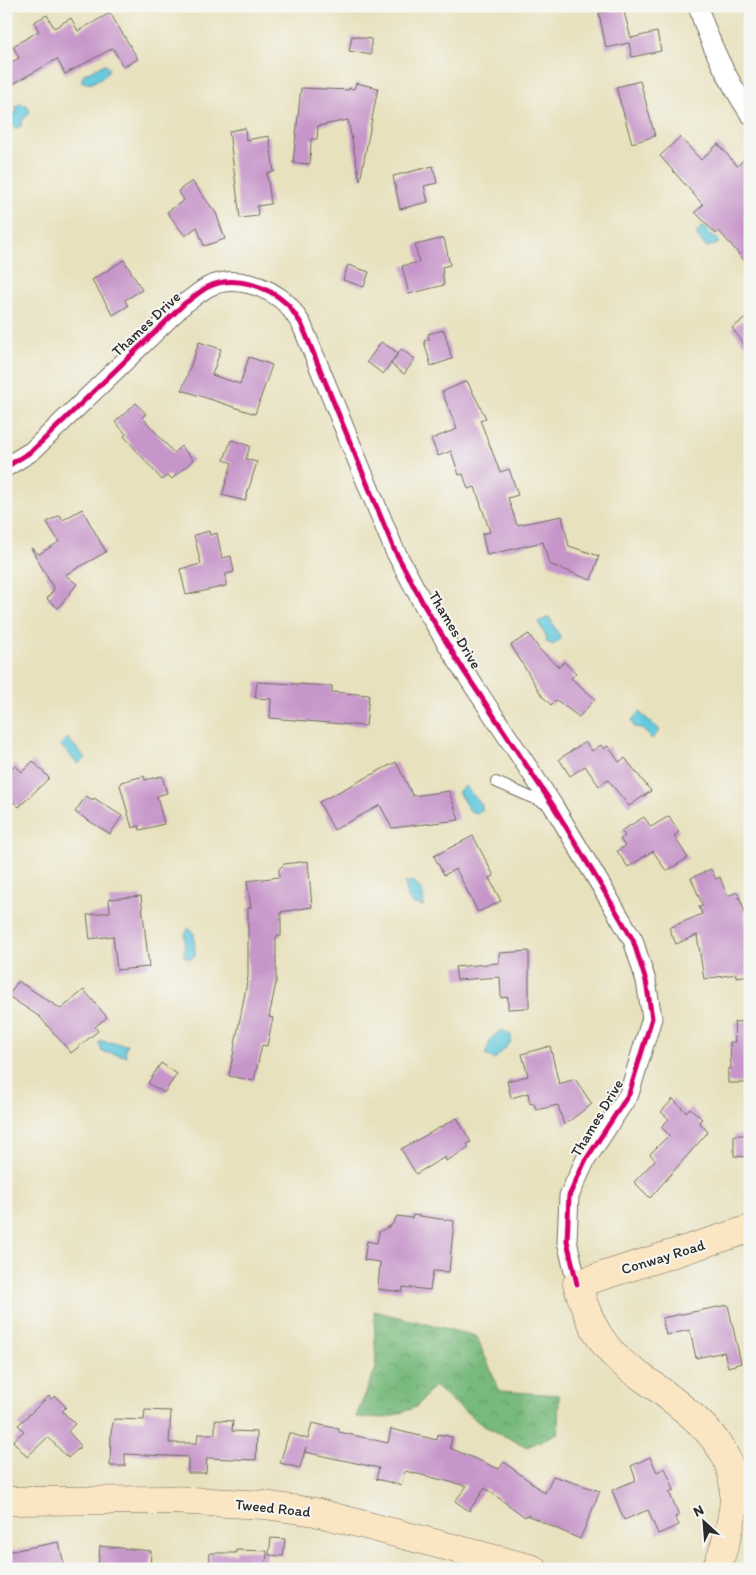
<svg xmlns="http://www.w3.org/2000/svg" width="756" height="1575" font-family="Itim,sans-serif">
	<defs>
		<pattern id="forest-crowns" width="20" height="18" patternUnits="userSpaceOnUse" patternTransform="scale(1.25)"><rect width="20" height="18" fill="#78ba7d"/><path d="M2 6a3 3 0 1 1 6 0M12 15a3 3 0 1 1 6 0" fill="none" stroke="#639767"/></pattern>
	</defs>
	<rect width="100%" height="100%" fill="#f6f6f2"/>
	<filter id="ink" filterUnits="userSpaceOnUse"><feTurbulence type="fractalNoise" baseFrequency=".02" numOctaves="2"/><feDisplacementMap in="SourceGraphic" scale="10" xChannelSelector="R" yChannelSelector="G"/><feConvolveMatrix kernelMatrix="1 2 1 2 8 2 1 2 1" color-interpolation-filters="sRGB"/></filter>
	<filter id="wash" filterUnits="userSpaceOnUse"><feTurbulence type="fractalNoise" baseFrequency=".0096" numOctaves="4" result="noise"/><feDisplacementMap in="SourceGraphic" scale="20" xChannelSelector="R" yChannelSelector="G"/><feGaussianBlur stdDeviation="1.12" result="paint"/><feColorMatrix in="noise" values="0 0 0 0 0 0 0 0 0 0 0 0 0 0 0 0 0 1.4 0 .05"/><feComposite in="paint" operator="in"/></filter>
	<g filter="url(#wash)">
		<rect width="100%" height="100%" fill="#e8e1bd"/>
		<!-- forest -->
		<path fill="url(#forest-crowns)" stroke="#527254" d="M 374,1311 L 476,1336 L 500,1391 L 559,1395 L 558,1433 L 527,1447 L 482,1425 L 434,1386 L 416,1407 L 387,1418 L 356,1417 L 376,1368 Z"/>
		<!-- water -->
		<g fill="#60c8dd" stroke="#467a84">
			<path d="M 105,64 L 109,69 L 106,75 L 90,84 L 81,81 L 84,74 Z"/>
			<path d="M 20,104 L 27,105 L 30,112 L 23,120 L 21,126 L 15,129 L 8,120 L 11,115 L 17,112 L 16,107 Z"/>
			<path d="M 701,227 L 707,228 L 709,234 L 718,239 L 718,244 L 706,247 L 696,235 Z"/>
			<path d="M 549,617 L 561,639 L 553,645 L 546,642 L 547,638 L 538,622 Z"/>
			<path d="M 639,712 L 660,730 L 652,739 L 641,728 L 634,727 L 632,720 Z"/>
			<path d="M 67,738 L 86,758 L 78,764 L 60,745 Z"/>
			<path d="M 465,786 L 482,805 L 482,810 L 476,813 L 470,811 L 458,792 Z"/>
			<path d="M 414,881 L 423,894 L 424,906 L 413,904 L 408,898 L 405,883 Z"/>
			<path d="M 189,928 L 194,934 L 195,955 L 191,959 L 184,956 L 185,934 Z"/>
			<path d="M 501,1030 L 511,1035 L 511,1042 L 495,1059 L 485,1055 L 491,1039 Z"/>
			<path d="M 102,1041 L 128,1045 L 125,1048 L 126,1056 L 102,1052 L 99,1042 Z"/>
		</g>
		<g id="blocks">
			<!-- building -->
			<g fill="#c695c9">
				<path d="M 623,8 L 631,38 L 657,32 L 661,51 L 632,57 L 629,43 L 606,48 L 599,13 Z"/>
				<path d="M 110,13 L 138,59 L 123,67 L 113,48 L 65,74 L 57,59 L 6,88 L 6,65 L 19,58 L 13,46 L 39,31 L 34,22 L 47,15 L 54,28 L 71,18 L 78,31 Z"/>
				<path d="M 352,36 L 371,39 L 371,55 L 349,51 Z"/>
				<path d="M 640,81 L 655,136 L 632,143 L 616,87 Z"/>
				<path d="M 356,83 L 378,88 L 360,181 L 348,120 L 318,126 L 317,139 L 311,139 L 310,164 L 293,163 L 301,88 L 349,90 L 349,88 L 354,89 Z"/>
				<path d="M 245,128 L 246,140 L 269,136 L 274,172 L 267,173 L 271,204 L 257,206 L 258,216 L 240,218 L 229,131 Z"/>
				<path d="M 680,137 L 701,160 L 718,144 L 737,166 L 750,154 L 750,267 L 719,231 L 716,234 L 695,212 L 703,205 L 660,156 Z"/>
				<path d="M 433,166 L 437,183 L 424,186 L 428,202 L 400,209 L 393,176 Z"/>
				<path d="M 192,181 L 216,213 L 225,239 L 204,246 L 197,227 L 185,236 L 167,212 L 184,200 L 178,191 Z"/>
				<path d="M 444,238 L 450,265 L 442,267 L 444,285 L 409,294 L 402,266 L 419,262 L 415,245 Z"/>
				<path d="M 124,260 L 142,290 L 125,300 L 128,306 L 113,315 L 92,280 Z"/>
				<path d="M 348,265 L 369,272 L 364,287 L 343,280 Z"/>
				<path d="M 750,315 L 750,352 L 732,328 Z"/>
				<path d="M 444,330 L 452,359 L 431,366 L 424,341 L 429,339 L 428,334 Z"/>
				<path d="M 199,342 L 221,349 L 212,375 L 240,384 L 249,357 L 272,365 L 255,414 L 182,390 Z"/>
				<path d="M 381,342 L 398,353 L 383,374 L 367,362 Z"/>
				<path d="M 401,349 L 415,359 L 404,374 L 391,364 Z"/>
				<path d="M 467,381 L 486,418 L 480,420 L 500,472 L 509,469 L 518,495 L 508,498 L 517,525 L 562,516 L 569,546 L 599,556 L 591,580 L 549,564 L 543,542 L 487,555 L 482,534 L 490,532 L 475,487 L 468,489 L 463,474 L 459,475 L 451,451 L 438,456 L 431,439 L 457,429 L 442,392 Z"/>
				<path d="M 136,403 L 146,414 L 142,417 L 174,453 L 181,446 L 193,460 L 172,479 L 168,475 L 162,480 L 124,436 L 126,434 L 115,422 Z"/>
				<path d="M 231,440 L 250,446 L 246,459 L 257,462 L 245,501 L 222,495 L 232,463 L 224,460 Z"/>
				<path d="M 82,509 L 106,552 L 65,575 L 77,584 L 58,608 L 47,599 L 54,589 L 31,548 L 39,554 L 59,542 L 47,522 L 60,515 L 63,520 Z"/>
				<path d="M 209,531 L 210,535 L 217,533 L 222,558 L 231,556 L 234,572 L 226,574 L 226,586 L 186,595 L 180,569 L 201,564 L 194,535 Z"/>
				<path d="M 529,634 L 540,650 L 559,667 L 564,662 L 576,673 L 571,678 L 595,699 L 579,717 L 556,700 L 551,705 L 542,696 L 511,645 Z"/>
				<path d="M 257,682 L 332,686 L 332,692 L 369,695 L 366,726 L 270,718 L 271,699 L 255,698 Z"/>
				<path d="M 585,742 L 592,751 L 601,745 L 604,749 L 608,746 L 619,762 L 625,758 L 651,791 L 629,806 L 608,780 L 599,786 L 585,766 L 570,776 L 559,759 Z"/>
				<path d="M 33,761 L 49,778 L 19,807 L 14,802 L 6,809 L 6,773 L 15,765 L 22,772 Z"/>
				<path d="M 396,762 L 413,796 L 449,791 L 459,820 L 392,828 L 380,805 L 334,830 L 319,802 Z"/>
				<path d="M 144,776 L 145,780 L 162,776 L 167,793 L 157,796 L 164,824 L 140,830 L 139,826 L 132,828 L 120,785 L 121,782 Z"/>
				<path d="M 86,796 L 93,800 L 94,798 L 122,816 L 110,834 L 75,812 Z"/>
				<path d="M 669,816 L 679,832 L 674,836 L 688,858 L 666,871 L 653,851 L 628,867 L 617,851 L 625,846 L 620,839 L 625,836 L 621,831 L 644,817 L 651,827 Z"/>
				<path d="M 473,836 L 494,876 L 489,878 L 501,901 L 478,912 L 456,869 L 444,875 L 434,856 Z"/>
				<path d="M 308,861 L 312,907 L 281,912 L 281,936 L 276,937 L 276,983 L 269,1017 L 273,1018 L 267,1046 L 262,1045 L 254,1081 L 229,1076 L 248,977 L 248,908 L 251,908 L 247,881 L 279,877 L 279,869 L 284,864 Z"/>
				<path d="M 711,869 L 716,879 L 720,877 L 727,896 L 737,892 L 744,909 L 750,949 L 750,975 L 736,977 L 736,974 L 704,979 L 697,935 L 676,944 L 669,928 L 702,914 L 699,907 L 703,906 L 691,878 Z"/>
				<path d="M 141,896 L 149,967 L 117,970 L 113,936 L 90,939 L 87,915 L 110,912 L 109,899 Z"/>
				<path d="M 529,951 L 529,1008 L 508,1009 L 508,997 L 501,998 L 500,977 L 457,980 L 455,967 L 499,963 L 499,953 Z"/>
				<path d="M 18,981 L 61,1009 L 84,990 L 107,1017 L 95,1027 L 98,1031 L 71,1053 L 40,1017 L 8,996 Z"/>
				<path d="M 750,1021 L 750,1083 L 728,1083 L 728,1069 L 731,1069 L 730,1042 L 735,1042 L 734,1022 Z"/>
				<path d="M 550,1046 L 559,1084 L 575,1079 L 592,1104 L 564,1125 L 558,1105 L 536,1110 L 534,1103 L 530,1104 L 528,1093 L 511,1098 L 507,1081 L 528,1076 L 522,1054 Z"/>
				<path d="M 161,1063 L 177,1074 L 164,1093 L 148,1083 Z"/>
				<path d="M 673,1099 L 686,1112 L 690,1108 L 702,1119 L 699,1122 L 708,1132 L 650,1198 L 634,1182 L 655,1160 L 650,1154 L 669,1135 L 661,1127 L 669,1119 L 661,1112 Z"/>
				<path d="M 457,1118 L 471,1142 L 467,1144 L 469,1148 L 446,1161 L 445,1157 L 416,1174 L 401,1149 Z"/>
				<path d="M 734,1135 L 750,1135 L 750,1157 L 734,1156 Z"/>
				<path d="M 413,1215 L 454,1221 L 449,1272 L 433,1271 L 430,1290 L 403,1287 L 402,1292 L 378,1289 L 380,1262 L 364,1260 L 367,1241 L 377,1243 L 379,1232 L 392,1225 L 397,1216 L 412,1218 Z"/>
				<path d="M 728,1305 L 741,1363 L 728,1367 L 724,1352 L 696,1358 L 690,1330 L 666,1335 L 662,1318 Z"/>
				<path d="M 49,1396 L 51,1399 L 55,1396 L 66,1407 L 62,1411 L 75,1424 L 68,1431 L 81,1446 L 68,1458 L 48,1437 L 27,1457 L 13,1441 L 24,1431 L 18,1425 Z"/>
				<path d="M 145,1410 L 171,1411 L 169,1443 L 197,1443 L 198,1434 L 215,1434 L 215,1420 L 233,1421 L 232,1431 L 257,1432 L 256,1460 L 207,1458 L 206,1473 L 188,1473 L 188,1457 L 125,1454 L 125,1466 L 110,1466 L 111,1432 L 114,1419 L 144,1420 Z"/>
				<path d="M 312,1423 L 339,1429 L 339,1432 L 388,1443 L 391,1429 L 437,1440 L 438,1434 L 452,1437 L 450,1448 L 499,1469 L 504,1462 L 545,1493 L 553,1476 L 600,1491 L 580,1539 L 527,1515 L 525,1517 L 485,1488 L 469,1511 L 455,1501 L 467,1486 L 405,1471 L 401,1485 L 376,1479 L 379,1468 L 305,1452 L 306,1447 L 300,1468 L 280,1463 L 289,1433 L 308,1439 Z"/>
				<path d="M 650,1457 L 657,1472 L 665,1468 L 674,1490 L 669,1492 L 679,1515 L 675,1517 L 679,1525 L 658,1534 L 648,1510 L 624,1520 L 612,1490 L 636,1480 L 631,1466 Z"/>
				<path d="M 271,1538 L 285,1539 L 283,1556 L 269,1555 Z"/>
				<path d="M 59,1542 L 65,1569 L 6,1569 L 6,1552 Z"/>
				<path d="M 100,1546 L 151,1551 L 150,1569 L 98,1569 Z"/>
				<path d="M 236,1550 L 267,1551 L 266,1569 L 209,1569 L 210,1553 L 236,1553 Z"/>
			</g>
		</g>
	</g>
	<g filter="url(#ink)">
		<use href="#blocks" fill-opacity="0" stroke="#6d6b5e" stroke-width="1"/>
		<g fill="none" stroke-linecap="round" stroke-linejoin="round">
			<!-- lane casing -->
			<g stroke="#6d6b5e" stroke-width="12">
				<path id="lane" d="M 496,782 L 551,806"/>
			</g>
			<!-- street casing -->
			<g stroke="#6d6b5e" stroke-width="21">
				<g id="street">
					<path d="M 698,6 C 710,46 727,79 750,114"/>
					<path d="M 6,467 L 32,451 L 185,303 C 193,298 200,291 208,287 C 233,274 268,286 287,304 C 292,309 296,317 301,323 L 394,549 L 425,607 L 462,668 L 554,807 L 603,889 L 633,940 L 646,981 L 652,1018 L 629,1094 L 585,1161 L 569,1196 L 567,1241 L 577,1284"/>
				</g>
			</g>
			<!-- secondary casing -->
			<g stroke="#6d6b5e" stroke-width="29">
				<g id="secondary">
					<path d="M 6,1501 L 173,1500 L 264,1505 L 315,1512 L 533,1569"/>
					<path d="M 716,1569 C 756,1469 727,1439 650,1383 C 639,1375 628,1368 619,1360 C 596,1339 586,1312 577,1284 L 750,1229"/>
				</g>
			</g>
			<!-- lane -->
			<use href="#lane" stroke="#fff" stroke-width="10"/>
			<!-- street -->
			<use href="#street" stroke="#fff" stroke-width="19"/>
			<!-- secondary -->
			<use href="#secondary" stroke="#fbe6c4" stroke-width="28"/>
			<!-- cycleway casing -->
			<g stroke="#f6f6f2" stroke-width="8">
				<path id="cycleway" d="M 6,467 L 32,451 L 185,303 C 193,298 200,291 208,287 C 233,274 268,286 287,304 C 292,309 296,317 301,323 L 394,549 L 425,607 L 462,668 L 554,807 L 603,889 L 633,940 L 646,981 L 652,1018 L 629,1094 L 585,1161 L 569,1196 L 567,1241 L 577,1284"/>
			</g>
			<!-- cycleway -->
			<use href="#cycleway" stroke="#d6006c" stroke-width="5"/>
		</g>
	</g>
	<g text-anchor="middle" stroke-width="4" stroke-linejoin="round" paint-order="stroke">
		<!-- street labels -->
		<g font-size="15" fill="#2b2b2b" stroke="#f6f6f2">
			<text transform="translate(146 324) rotate(-43)" y="5">Thames Drive</text>
			<text transform="translate(455 630) rotate(59)" y="5">Thames Drive</text>
			<text transform="translate(597 1118) rotate(-59)" y="5">Thames Drive</text>
			<text transform="translate(663 1257) rotate(-17)" y="5">Conway Road</text>
			<text transform="translate(273 1508) rotate(6)" y="5">Tweed Road</text>
		</g>
	</g>
	<!-- margin -->
	<rect width="756" height="1575" fill="none" stroke="#f6f6f2" stroke-width="25"/>
	<!-- north arrow -->
	<g transform="translate(704 1522) rotate(334)" stroke="#f6f6f2" stroke-width="4" paint-order="stroke">
	<path d="M0-4L9 19L0 12L-9 19Z" fill="#2b2b2b"/>
	<text y="-8" font-size="14" font-weight="bold" text-anchor="middle" fill="#2b2b2b">N</text>
	</g>
</svg>
